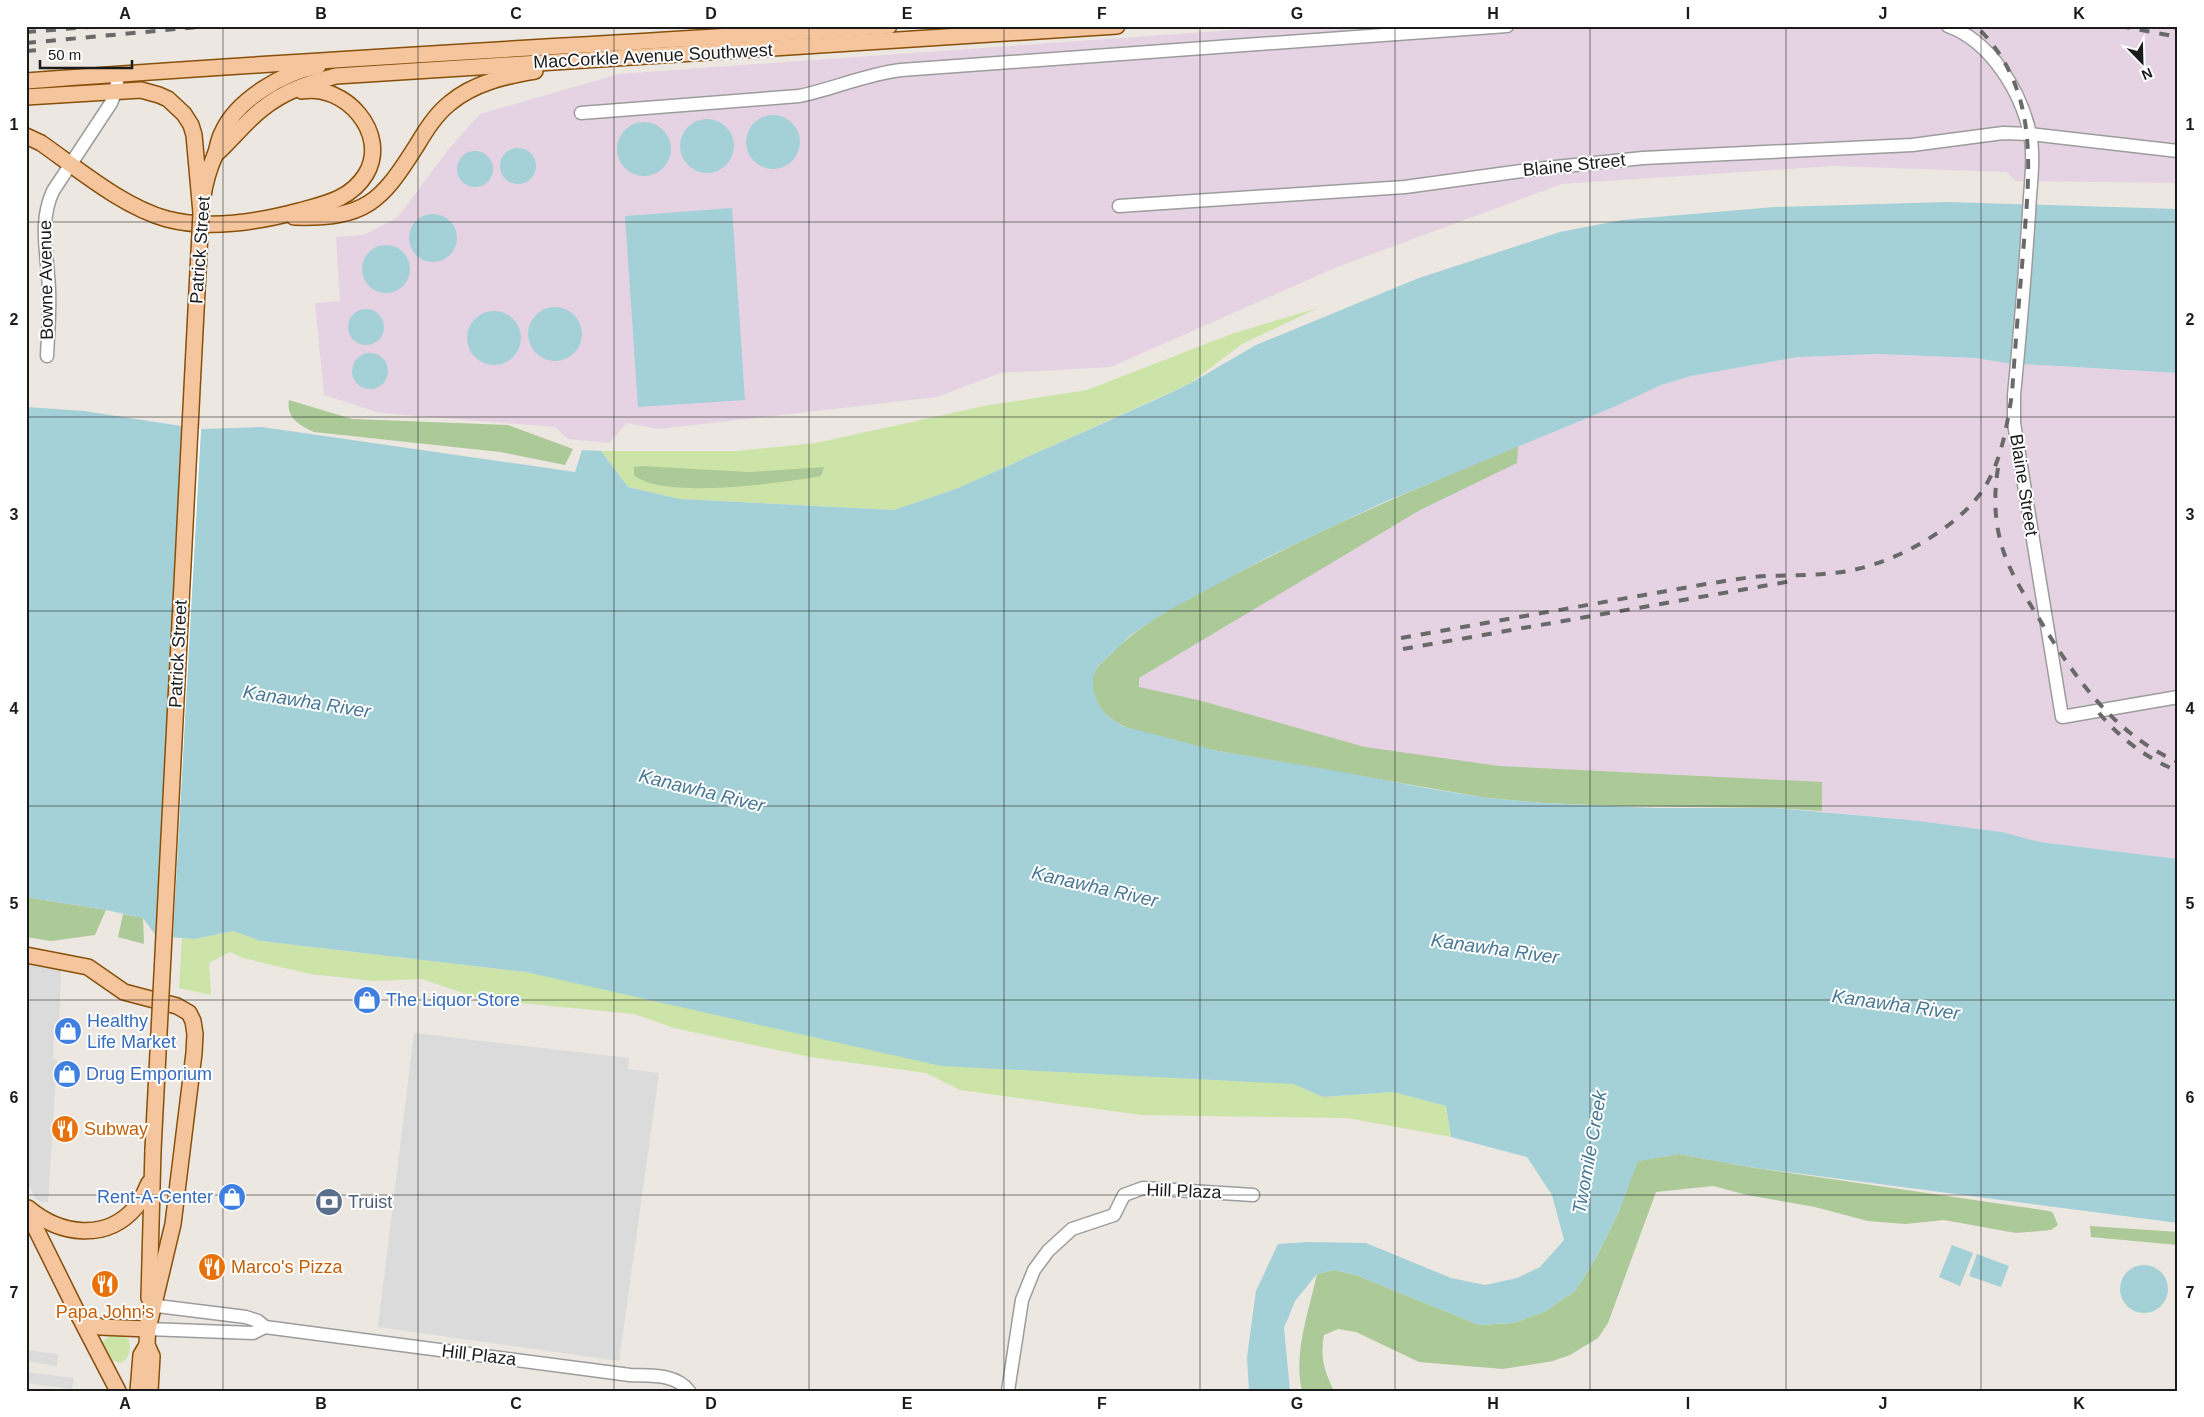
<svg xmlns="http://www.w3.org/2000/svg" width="2204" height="1417" font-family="Arial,sans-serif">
	<rect width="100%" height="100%" fill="#ece7e1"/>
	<!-- industrial -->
	<g fill="#e5d3e3">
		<path d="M 1289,26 L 1352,26 L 1355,36 L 1383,31 L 1384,26 L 2178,26 L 2178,183 L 2016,181 L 2006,172 L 1833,166 L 1562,184 L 1337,267 L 1111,367 L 1000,373 L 937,397 L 659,429 L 627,423 L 609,443 L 568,439 L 555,427 L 380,413 L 324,395 L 315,303 L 340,301 L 336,237 L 364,235 L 398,217 L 448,150 L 480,114 L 619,74 Z"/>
		<path d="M 1878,354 L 1976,358 L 2006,363 L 2178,373 L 2178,859 L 2040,842 L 2002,832 L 1911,820 L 1273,760 L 1218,751 L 1098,666 L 1504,451 L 1616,406 L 1661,385 L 1691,376 L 1798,357 Z"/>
	</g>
	<!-- grass -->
	<g fill="#cde4a9">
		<path d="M 1318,308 L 1242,344 L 1189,384 L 958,488 L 894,510 L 680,499 L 628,487 L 601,451 L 736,451 L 816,443 L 984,406 L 1087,390 L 1234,333 Z"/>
		<path d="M 233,931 L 261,941 L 526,972 L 1293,1084 L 1323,1097 L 1393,1092 L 1446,1106 L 1451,1137 L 1347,1118 L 1141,1115 L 960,1090 L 926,1073 L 810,1057 L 674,1028 L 634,1014 L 481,999 L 422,979 L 374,981 L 310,974 L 243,958 L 230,952 L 209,963 L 211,995 L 179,988 L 182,938 L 195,939 Z"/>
		<path d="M 109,1336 L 123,1336 L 129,1340 C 131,1350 130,1359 120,1363 L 111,1360 L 102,1342 Z"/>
	</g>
	<!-- forest -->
	<g fill="#acc998">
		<path d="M 289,400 L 352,419 L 508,425 L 573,449 L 565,465 L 500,452 L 314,432 C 299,425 286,418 289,400 Z"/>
		<path d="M 1518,446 L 1517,463 L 1420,510 L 1139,678 L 1139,687 L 1198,700 L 1365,747 L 1499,766 L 1822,782 L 1822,811 L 1775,808 L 1617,806 L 1544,803 L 1487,798 L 1218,751 C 1187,744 1113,735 1098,704 C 1094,697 1091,683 1093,675 C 1097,666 1106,659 1113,652 C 1149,617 1195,595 1240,572 C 1330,525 1424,485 1518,446 Z"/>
		<path d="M 642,466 L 749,472 L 824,467 L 821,476 C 783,483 662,500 634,475 L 634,467 Z"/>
		<path d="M 26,897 L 106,910 L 95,935 L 51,941 L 26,937 Z"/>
		<path d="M 123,914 L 143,918 L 144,944 L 118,937 Z"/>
		<path d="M 1679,1154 L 1749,1167 L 2049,1211 L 2053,1213 L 2058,1225 L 2051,1230 L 2016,1233 L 1944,1220 L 1905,1224 L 1868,1221 L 1815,1207 L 1747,1195 L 1713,1186 L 1656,1192 L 1608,1323 L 1598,1338 L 1570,1355 L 1553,1361 L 1503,1369 L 1419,1362 L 1356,1332 L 1338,1329 L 1324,1335 C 1320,1358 1324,1370 1334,1391 L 1302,1391 C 1293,1353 1309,1311 1317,1274 L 1334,1270 L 1356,1275 L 1479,1325 L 1513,1323 L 1544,1312 L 1575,1291 L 1596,1258 L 1619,1211 L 1637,1161 Z"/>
		<path d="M 2090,1226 L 2178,1232 L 2178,1245 L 2091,1237 Z"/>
	</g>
	<!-- parking -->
	<g fill="#dbdbdb">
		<path d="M 26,962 L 61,968 L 59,1028 L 54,1028 L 53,1059 L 57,1059 L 48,1202 L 41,1202 L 36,1199 L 26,1180 Z"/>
		<path d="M 414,1033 L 629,1058 L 628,1069 L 659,1073 L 619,1361 L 378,1327 Z"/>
		<path d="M 26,1350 L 58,1354 L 57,1366 L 26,1361 Z"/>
		<path d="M 26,1372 L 74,1378 L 72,1389 L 26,1383 Z"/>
	</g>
	<!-- water -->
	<g fill="#a4d1d7">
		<circle cx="773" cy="142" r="27"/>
		<circle cx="707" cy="146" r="27"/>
		<circle cx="644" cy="149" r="27"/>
		<circle cx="518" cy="166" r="18"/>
		<circle cx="475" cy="169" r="18"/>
		<path d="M 1947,202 L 2178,209 L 2178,373 L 2006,363 L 1976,358 L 1878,354 L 1798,357 L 1691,376 L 1661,385 L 1616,406 L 1382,503 L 1266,558 L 1162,614 L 1131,635 L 1098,666 L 1093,677 L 1093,688 L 1098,704 L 1106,715 L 1122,726 L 1218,751 L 1343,772 L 1426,788 L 1487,798 L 1544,803 L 1656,808 L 1775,808 L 1911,820 L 2002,832 L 2040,842 L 2178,859 L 2178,1223 L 1749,1167 L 1679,1154 L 1638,1161 L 1619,1211 L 1596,1258 L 1575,1291 L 1544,1312 L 1513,1323 L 1479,1325 L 1356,1275 L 1334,1270 L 1317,1274 L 1295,1301 L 1284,1328 L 1290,1391 L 1249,1391 L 1247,1357 L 1256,1291 L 1278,1244 L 1308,1242 L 1366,1243 L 1451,1278 L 1485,1285 L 1517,1278 L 1540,1267 L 1564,1240 L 1552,1195 L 1527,1157 L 1451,1137 L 1446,1106 L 1393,1092 L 1323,1097 L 1293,1084 L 941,1066 L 526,972 L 261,941 L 233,931 L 195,939 L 156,936 L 143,918 L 106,910 L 26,897 L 26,407 L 84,411 L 201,429 L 262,427 L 575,472 L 582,450 L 601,451 L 628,487 L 680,499 L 894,510 L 958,488 L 1155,400 L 1189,384 L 1256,345 L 1419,278 L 1560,232 L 1622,220 L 1774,207 Z"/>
		<path d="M 732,208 L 745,400 L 638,407 L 625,216 Z"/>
		<circle cx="433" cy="238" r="24"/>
		<circle cx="386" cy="269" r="24"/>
		<circle cx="555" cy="334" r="27"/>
		<circle cx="366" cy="327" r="18"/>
		<circle cx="494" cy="338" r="27"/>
		<circle cx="370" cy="371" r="18"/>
		<path d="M 1952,1245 L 1973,1253 L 1960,1286 L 1939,1277 Z"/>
		<path d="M 1977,1254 L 2009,1266 L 2001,1287 L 1969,1276 Z"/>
		<circle cx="2144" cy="1289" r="24"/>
	</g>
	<!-- pier -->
	<path fill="#fff" d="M 185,426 L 201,429 L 173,938 L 156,936 Z"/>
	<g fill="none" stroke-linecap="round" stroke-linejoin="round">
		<!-- minor casing -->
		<g stroke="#9c9c9c" stroke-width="15">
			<g id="minor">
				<path d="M 1948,26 C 1990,41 2021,91 2030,134 C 2035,159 2030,187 2029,213 C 2025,274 2020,334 2014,395 L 2014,423 L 2062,717 L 2178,697"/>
				<path d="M 581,113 L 799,96 C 834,89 866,74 901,70 L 1507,26"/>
				<path d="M 1119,206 L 1405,187 L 1536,169 L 1643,158 L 1912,145 L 2003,133 L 2030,134 L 2178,151"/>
				<path d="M 47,356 C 48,334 50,312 49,290 C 48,256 38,223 53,191 L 111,103 L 116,90 L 118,74"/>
				<path d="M 265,1327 L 630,1375 C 650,1376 675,1373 689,1391"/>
				<path d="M 148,1329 L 253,1333 L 265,1327 L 258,1321 L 246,1317 L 149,1305"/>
				<path d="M 1008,1391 L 1022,1300 L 1034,1270 L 1048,1251 L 1072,1229 L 1114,1215 L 1124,1195 L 1143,1188 L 1253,1195"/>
			</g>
		</g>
		<!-- major casing -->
		<g stroke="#88500a" stroke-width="18">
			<g id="major">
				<path d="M 26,81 C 313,59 601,45 889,26"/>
				<path d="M 26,97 L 141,90 L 159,95 L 168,99 L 184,114 L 191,125 L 194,135 L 201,213"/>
				<path d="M 26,136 L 41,143 C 78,169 123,207 167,219 C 209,230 258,222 299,211 C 325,204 351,199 366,174 C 390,133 344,83 302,91"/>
				<path d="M 215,155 C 232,140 245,122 262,109 C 284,91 309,83 336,76 L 1117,26"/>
				<path d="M 203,196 C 205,182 209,169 215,155 C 218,148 218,140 222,133 C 236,100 284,72 318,66"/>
				<path d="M 294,217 C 366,219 381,202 417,145 C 426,130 436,114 450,103 C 474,83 505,76 535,71"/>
				<path d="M 26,955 L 88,967 L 124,992 L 177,1006 L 184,1010 L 189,1013 L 193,1021 L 195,1034 L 194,1053 L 173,1224 L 148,1329"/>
				<path d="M 28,1208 C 60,1235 106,1242 136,1207 C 142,1200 145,1191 149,1183"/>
				<path d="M 26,1209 L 79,1316 L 118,1391"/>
				<path d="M 149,1298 L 153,1150"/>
				<path d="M 79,1316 L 100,1327 L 148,1329"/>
				<path d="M 148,1321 L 147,1345 L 152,1356 L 150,1391"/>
				<path d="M 138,1391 L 141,1355 L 147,1345"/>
			</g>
		</g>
		<!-- minor -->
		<use href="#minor" stroke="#fff" stroke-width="12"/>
		<!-- major -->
		<use href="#major" stroke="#f5c59d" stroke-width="15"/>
		<!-- rail -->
		<g stroke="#696969" stroke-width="4" stroke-dasharray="10 10" stroke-linecap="butt">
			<path d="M 2120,26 L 2178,37"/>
			<path d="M 2167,26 L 2178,28"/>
			<path d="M 26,32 L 102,26"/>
			<path d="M 26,43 L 209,26"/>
			<path d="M 26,51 L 41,50"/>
			<path d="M 1998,468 C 1994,493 1994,518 2001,543 C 2008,570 2024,594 2038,617 C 2073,675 2113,734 2178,762"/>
			<path d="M 1401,638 C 1503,620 1604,602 1706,584 C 1726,581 1746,577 1766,576 C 1795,575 1824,576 1853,570 C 1898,561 1962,526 1986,485 C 2002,458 2007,425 2012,394 C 2015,348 2019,301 2023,254 C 2029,172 2042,90 1976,26"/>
			<path d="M 1403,649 L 1792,581"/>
			<path d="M 2099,713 C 2120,738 2147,759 2178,771"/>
		</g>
		<!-- major-bridge casing -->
		<g stroke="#88500a" stroke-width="18" stroke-linecap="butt">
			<path id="major-bridge" d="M 153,1150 L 201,213"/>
		</g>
		<!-- major-bridge -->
		<use href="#major-bridge" stroke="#f5c59d" stroke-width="15"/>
	</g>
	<!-- grid -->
	<path fill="none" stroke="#1b1b1b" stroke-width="1" stroke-opacity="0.55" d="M 223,26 L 223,1391M 418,26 L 418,1391M 614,26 L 614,1391M 809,26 L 809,1391M 1004,26 L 1004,1391M 1200,26 L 1200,1391M 1395,26 L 1395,1391M 1590,26 L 1590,1391M 1786,26 L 1786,1391M 1981,26 L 1981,1391M 26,222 L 2178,222M 26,417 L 2178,417M 26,611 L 2178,611M 26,806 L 2178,806M 26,1000 L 2178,1000M 26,1195 L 2178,1195"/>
	<!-- icons -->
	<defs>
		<g id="shop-disc" transform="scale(1.4375)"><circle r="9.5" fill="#3f7fe0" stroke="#fff"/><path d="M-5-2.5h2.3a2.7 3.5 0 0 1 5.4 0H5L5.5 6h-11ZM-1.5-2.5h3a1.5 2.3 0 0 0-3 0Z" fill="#fff"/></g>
		<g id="restaurant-disc" transform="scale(1.4375)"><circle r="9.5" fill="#e8710a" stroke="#fff"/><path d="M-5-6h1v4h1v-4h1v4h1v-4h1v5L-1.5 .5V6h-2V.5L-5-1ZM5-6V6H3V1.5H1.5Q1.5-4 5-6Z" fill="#fff"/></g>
		<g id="bank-disc" transform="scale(1.4375)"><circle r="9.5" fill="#5c6f8a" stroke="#fff"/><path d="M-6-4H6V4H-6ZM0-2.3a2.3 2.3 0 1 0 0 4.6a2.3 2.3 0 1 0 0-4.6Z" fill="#fff"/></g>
	</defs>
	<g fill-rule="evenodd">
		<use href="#shop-disc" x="367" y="1000"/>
		<use href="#shop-disc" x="68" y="1031"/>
		<use href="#shop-disc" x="67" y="1074"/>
		<use href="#restaurant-disc" x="65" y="1129"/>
		<use href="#shop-disc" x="232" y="1197"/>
		<use href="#bank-disc" x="329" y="1202"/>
		<use href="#restaurant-disc" x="212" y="1267"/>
		<use href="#restaurant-disc" x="105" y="1284"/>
	</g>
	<g text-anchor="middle" stroke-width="4" stroke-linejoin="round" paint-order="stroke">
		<!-- street labels -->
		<g font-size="18" fill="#1b1b1b" stroke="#fff">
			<text transform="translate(653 56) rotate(-3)" y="6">MacCorkle Avenue Southwest</text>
			<text transform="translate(1574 165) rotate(-6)" y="6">Blaine Street</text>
			<text transform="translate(200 250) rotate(-86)" y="6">Patrick Street</text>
			<text transform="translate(46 280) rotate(-91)" y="6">Bowne Avenue</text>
			<text transform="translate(2024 485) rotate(81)" y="6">Blaine Street</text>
			<text transform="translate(178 654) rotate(-87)" y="6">Patrick Street</text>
			<text transform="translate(1184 1191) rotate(2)" y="6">Hill Plaza</text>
			<text transform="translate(479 1355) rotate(7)" y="6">Hill Plaza</text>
		</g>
		<!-- shop labels -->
		<g font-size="18" fill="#366cbe" stroke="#fff" text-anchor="start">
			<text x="386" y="1006">The Liquor Store</text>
			<text x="87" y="1027">Healthy<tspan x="87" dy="21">Life Market</tspan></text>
			<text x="86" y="1080">Drug Emporium</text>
			<text x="213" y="1203" text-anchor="end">Rent-A-Center</text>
		</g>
		<!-- food labels -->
		<g font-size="18" fill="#c56008" stroke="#fff" text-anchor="start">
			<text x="84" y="1135">Subway</text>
			<text x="231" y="1273">Marco's Pizza</text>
			<text x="105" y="1318" text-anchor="middle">Papa John's</text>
		</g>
		<!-- service labels -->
		<g font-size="18" fill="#4e5e75" stroke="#fff" text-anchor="start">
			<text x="348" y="1208">Truist</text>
		</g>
		<!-- water labels -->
		<g font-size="19" font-style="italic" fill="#497894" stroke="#fff">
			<text transform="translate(307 701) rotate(9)" y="7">Kanawha River</text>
			<text transform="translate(702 790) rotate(14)" y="7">Kanawha River</text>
			<text transform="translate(1095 886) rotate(13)" y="7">Kanawha River</text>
			<text transform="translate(1495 948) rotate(8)" y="7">Kanawha River</text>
			<text transform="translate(1896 1004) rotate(8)" y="7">Kanawha River</text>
			<text transform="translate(1589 1152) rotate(-80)" y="7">Twomile Creek</text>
		</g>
	</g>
	<!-- border -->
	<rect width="2204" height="1417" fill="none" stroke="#ffffff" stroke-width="55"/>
	<!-- north arrow -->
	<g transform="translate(2142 62) rotate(157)" stroke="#ffffff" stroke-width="4" paint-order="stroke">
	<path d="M0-4L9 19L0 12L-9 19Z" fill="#1b1b1b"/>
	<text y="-8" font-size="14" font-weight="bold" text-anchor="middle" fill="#1b1b1b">N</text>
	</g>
	<!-- scale -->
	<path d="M40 60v8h92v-8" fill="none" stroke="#1b1b1b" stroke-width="2.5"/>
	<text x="48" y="60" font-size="15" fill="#1b1b1b" stroke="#ffffff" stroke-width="4" paint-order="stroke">50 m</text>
	<rect x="28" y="28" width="2148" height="1362" fill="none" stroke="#1b1b1b" stroke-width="2"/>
	<g font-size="16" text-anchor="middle" font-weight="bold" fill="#1b1b1b">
		<text x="125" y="19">A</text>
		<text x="321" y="19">B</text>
		<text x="516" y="19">C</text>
		<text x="711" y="19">D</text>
		<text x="907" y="19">E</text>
		<text x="1102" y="19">F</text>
		<text x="1297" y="19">G</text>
		<text x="1493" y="19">H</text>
		<text x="1688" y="19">I</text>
		<text x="1883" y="19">J</text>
		<text x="2079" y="19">K</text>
		<text x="14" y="130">1</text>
		<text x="2190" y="130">1</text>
		<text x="14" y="325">2</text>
		<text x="2190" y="325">2</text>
		<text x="14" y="520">3</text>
		<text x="2190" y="520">3</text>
		<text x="14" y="714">4</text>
		<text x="2190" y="714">4</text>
		<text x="14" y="909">5</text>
		<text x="2190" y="909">5</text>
		<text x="14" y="1103">6</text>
		<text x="2190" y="1103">6</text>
		<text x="14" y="1298">7</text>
		<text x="2190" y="1298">7</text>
		<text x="125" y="1409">A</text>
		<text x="321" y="1409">B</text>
		<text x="516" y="1409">C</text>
		<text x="711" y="1409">D</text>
		<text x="907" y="1409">E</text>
		<text x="1102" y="1409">F</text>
		<text x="1297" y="1409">G</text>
		<text x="1493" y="1409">H</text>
		<text x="1688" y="1409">I</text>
		<text x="1883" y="1409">J</text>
		<text x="2079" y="1409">K</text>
	</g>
</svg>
